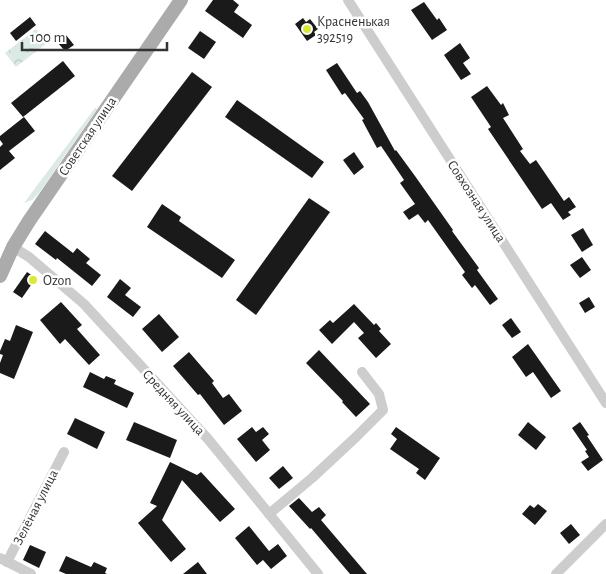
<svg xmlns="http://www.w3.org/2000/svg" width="606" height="574" font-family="'Alegreya Sans',sans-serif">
	<defs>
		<pattern id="park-crowns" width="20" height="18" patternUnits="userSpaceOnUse" patternTransform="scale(1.25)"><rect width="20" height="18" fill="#dbeae5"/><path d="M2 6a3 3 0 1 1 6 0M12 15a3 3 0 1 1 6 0" fill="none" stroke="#bcc9c5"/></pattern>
	</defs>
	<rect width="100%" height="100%" fill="#fff"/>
	<!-- green -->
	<path fill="#dbeae5" d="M 95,108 L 97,109 L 39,193 L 32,200 L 24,203 Z"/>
	<!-- park -->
	<path fill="url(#park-crowns)" d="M 36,29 L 47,43 L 16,67 L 5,53 Z"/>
	<!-- building -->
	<g fill="#1a1a1a">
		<path d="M 213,0 L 233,0 L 239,5 L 234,12 L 252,25 L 243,38 L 205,11 Z"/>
		<path d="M 424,2 L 437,20 L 439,18 L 447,30 L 432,40 L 411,10 Z"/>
		<path d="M 30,17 L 36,25 L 16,41 L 10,33 Z"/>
		<path d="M 303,18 L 306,22 L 310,19 L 318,29 L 314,32 L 316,35 L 307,41 L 295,24 Z"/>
		<path d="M 200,31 L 216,42 L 204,59 L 188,48 Z"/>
		<path d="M 66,35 L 74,45 L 65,51 L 57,42 Z"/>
		<path d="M 460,43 L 470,58 L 463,63 L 471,74 L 461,80 L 444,55 Z"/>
		<path d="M 63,61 L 75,76 L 23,117 L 11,103 Z"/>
		<path d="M 337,63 L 357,93 L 360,91 L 368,102 L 395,151 L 396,150 L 415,176 L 453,230 L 452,231 L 479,268 L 477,270 L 498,299 L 490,305 L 475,285 L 472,288 L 462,275 L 465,272 L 428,220 L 425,223 L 418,214 L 409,220 L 403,212 L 415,204 L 400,183 L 404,180 L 381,146 L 377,148 L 362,120 L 364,119 L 345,93 L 342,95 L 326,70 Z"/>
		<path d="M 192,72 L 212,87 L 132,191 L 112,176 Z"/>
		<path d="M 487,86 L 501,105 L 503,103 L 509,115 L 503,118 L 523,149 L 520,151 L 530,164 L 536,160 L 564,201 L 569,197 L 576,207 L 568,212 L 571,215 L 563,220 L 551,203 L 542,209 L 488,129 L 491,127 L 471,97 Z"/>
		<path d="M 237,100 L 324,162 L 312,178 L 225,117 Z"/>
		<path d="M 24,117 L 35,131 L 9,151 L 15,158 L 0,170 L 0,147 L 3,144 L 0,140 L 0,136 Z"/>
		<path d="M 354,152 L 364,167 L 354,175 L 343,160 Z"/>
		<path d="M 309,198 L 330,212 L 256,315 L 236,300 Z"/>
		<path d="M 162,204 L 181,217 L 179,221 L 235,260 L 222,278 L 147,227 Z"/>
		<path d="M 583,228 L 593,245 L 582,252 L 571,235 Z"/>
		<path d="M 45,231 L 73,253 L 77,248 L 90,259 L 86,263 L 101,275 L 92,286 L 57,258 L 56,260 L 35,244 Z"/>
		<path d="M 582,257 L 591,270 L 580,278 L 570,265 Z"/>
		<path d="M 27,272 L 36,278 L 22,298 L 13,292 Z"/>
		<path d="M 120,279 L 131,288 L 125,295 L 141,307 L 133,317 L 107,297 Z"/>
		<path d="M 589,297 L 595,307 L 585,313 L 579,303 Z"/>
		<path d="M 61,302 L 82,325 L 77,329 L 100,355 L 89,365 L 65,339 L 60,344 L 40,320 Z"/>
		<path d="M 354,304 L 374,325 L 376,323 L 381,329 L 379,331 L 391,344 L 376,358 L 358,338 L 364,333 L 354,322 L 332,344 L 319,330 L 330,320 L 333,323 Z"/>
		<path d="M 159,314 L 179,337 L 162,352 L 142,329 Z"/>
		<path d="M 511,318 L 521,332 L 512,338 L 502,325 Z"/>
		<path d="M 16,325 L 33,332 L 14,379 L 0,373 L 0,363 L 3,355 L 0,354 L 0,351 L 5,339 L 10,341 Z"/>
		<path d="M 528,344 L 561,391 L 551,398 L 533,372 L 526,377 L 512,357 Z"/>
		<path d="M 319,350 L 370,404 L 356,417 L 342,402 L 343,401 L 306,363 Z"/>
		<path d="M 189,352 L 214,381 L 212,383 L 223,398 L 229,394 L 242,411 L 224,425 L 200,394 L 198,395 L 173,366 Z"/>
		<path d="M 90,372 L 104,379 L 106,376 L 116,380 L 114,384 L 134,393 L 127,408 L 83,387 Z"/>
		<path d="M 75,418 L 105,432 L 97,449 L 67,434 Z"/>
		<path d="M 134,422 L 177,440 L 170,458 L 126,440 Z"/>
		<path d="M 528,422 L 546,437 L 536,450 L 518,435 Z"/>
		<path d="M 580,422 L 589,435 L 587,436 L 603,460 L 588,471 L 581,462 L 589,457 L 585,451 L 587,450 L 572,428 Z"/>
		<path d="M 252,427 L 256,432 L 263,427 L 269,434 L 262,440 L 270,450 L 256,462 L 237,439 Z"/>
		<path d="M 396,427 L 440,458 L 425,480 L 416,473 L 419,469 L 390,449 L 397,439 L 391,434 Z"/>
		<path d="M 170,462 L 197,475 L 201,472 L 235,509 L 220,522 L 182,480 L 162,520 L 186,549 L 171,562 L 138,523 L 157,506 L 150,503 Z"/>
		<path d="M 283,466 L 293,478 L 279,489 L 269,478 Z"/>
		<path d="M 299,498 L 312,512 L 319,507 L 326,515 L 321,520 L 367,574 L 350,574 L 311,528 L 310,529 L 289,506 Z"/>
		<path d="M 538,504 L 547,511 L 535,525 L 522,514 L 530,505 L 534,508 Z"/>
		<path d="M 571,524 L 580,535 L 569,544 L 560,533 Z"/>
		<path d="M 249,526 L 269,551 L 278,544 L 287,556 L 271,569 L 263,560 L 257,565 L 235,538 Z"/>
		<path d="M 30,545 L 46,552 L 39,568 L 23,560 Z"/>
		<path d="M 66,556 L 91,567 L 94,562 L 107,568 L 105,573 L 107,574 L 66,574 L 59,571 Z"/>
		<path d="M 198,562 L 207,574 L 183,574 Z"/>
	</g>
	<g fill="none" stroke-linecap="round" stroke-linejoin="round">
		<!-- minor -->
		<g stroke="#cdcdcd" stroke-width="10">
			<path d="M 348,0 L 606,403"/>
			<path d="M 13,247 L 29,257 L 84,304 L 208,439 L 318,574"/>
			<path d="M 269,514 L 312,478 L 356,437 L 383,410 L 379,394 L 362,372"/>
			<path d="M 0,558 L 31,574"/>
			<path d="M 7,562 L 64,452"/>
			<path d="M 556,574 L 606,524"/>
		</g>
		<!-- major -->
		<path stroke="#ababab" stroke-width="14" d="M 0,276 L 13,247 L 29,221 L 181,0"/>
	</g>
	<!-- markers -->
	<g fill="#dae935" stroke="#fff" stroke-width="2">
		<circle cx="307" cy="29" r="5"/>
		<circle cx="33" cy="280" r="5"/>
	</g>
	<g text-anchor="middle" stroke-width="5" stroke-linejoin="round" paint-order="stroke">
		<!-- poi labels -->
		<g font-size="14" fill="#333" stroke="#fff" text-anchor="start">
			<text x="317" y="26">Красненькая<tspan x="317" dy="16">392519</tspan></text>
			<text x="43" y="285">Ozon</text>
		</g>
		<!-- street labels -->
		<g font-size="14" fill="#333" stroke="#fff">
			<text transform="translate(87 136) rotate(-56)" y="5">Советская улица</text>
			<text transform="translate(477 201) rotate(57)" y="5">Совхозная улица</text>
			<text transform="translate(174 402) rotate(47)" y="5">Средняя улица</text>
			<text transform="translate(35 507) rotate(-63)" y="5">Зелёная улица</text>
		</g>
	</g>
	<!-- scale -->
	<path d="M22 42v8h145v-8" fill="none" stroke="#333333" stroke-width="2.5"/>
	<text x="30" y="42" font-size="15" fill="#333333" stroke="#ffffff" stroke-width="4" paint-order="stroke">100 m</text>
</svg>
